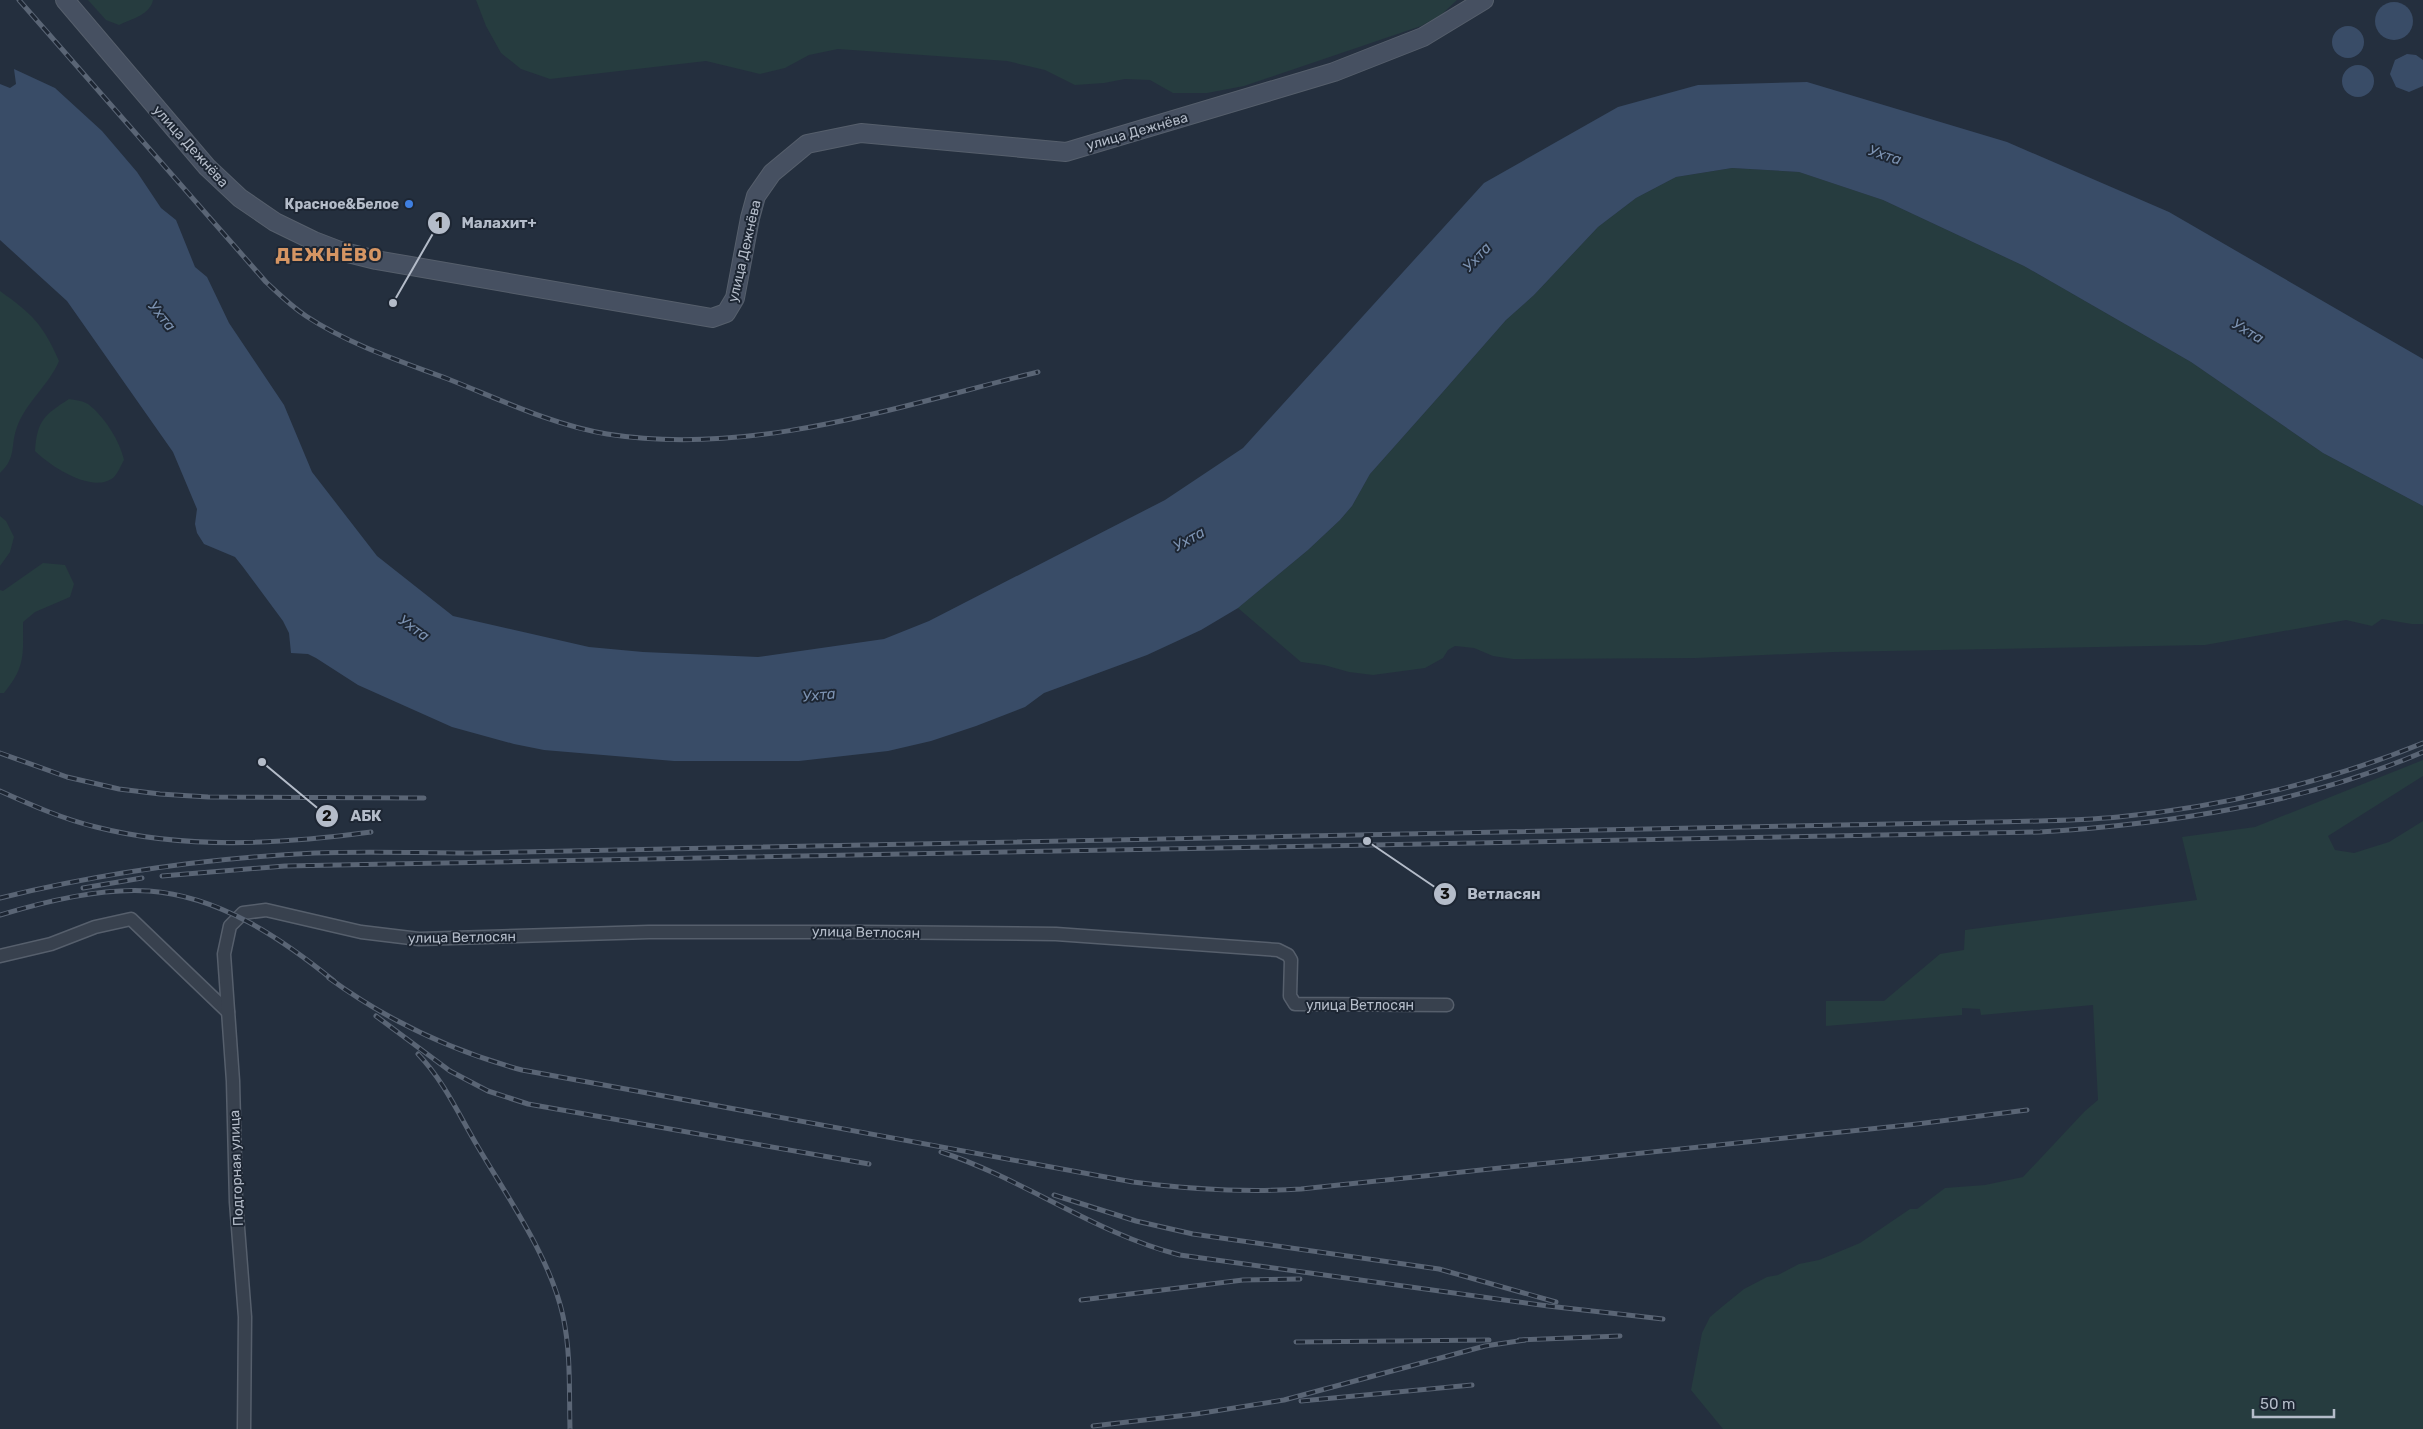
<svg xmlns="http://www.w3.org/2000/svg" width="2423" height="1429" font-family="Rubik,sans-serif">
	<rect width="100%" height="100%" fill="#242f3e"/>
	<!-- green -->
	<g fill="#263c3f">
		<path d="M 88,0 L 153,0 C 150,15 131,19 119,25 L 106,20 Z"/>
		<path d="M 476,0 L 1457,0 L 1441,15 L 1421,26 L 1244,86 L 1207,93 L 1173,93 L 1150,80 L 1125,79 L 1104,83 L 1075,85 L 1045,70 L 1007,61 L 838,49 L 809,55 L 785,68 L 760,74 L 706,61 L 550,79 L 521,69 L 501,53 L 486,26 Z"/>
		<path d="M 1732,168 L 1799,172 L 1883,200 L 2024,266 L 2191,362 L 2323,453 L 2423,506 L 2423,624 L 2412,624 L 2382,619 L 2372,626 L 2346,620 L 2205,645 L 1834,652 L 1696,658 L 1513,659 L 1493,656 L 1474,648 L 1455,646 L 1448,650 L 1443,658 L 1425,668 L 1373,675 L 1349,672 L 1324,665 L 1301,662 L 1238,608 L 1308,550 L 1340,520 L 1352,506 L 1370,474 L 1442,393 L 1506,320 L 1534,295 L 1598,227 L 1636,198 L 1676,177 Z"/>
		<path d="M 0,291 C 32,314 43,324 59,361 C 49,385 26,402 17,427 C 10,446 17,457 0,473 Z"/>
		<path d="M 69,399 C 75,400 83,401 88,404 C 104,416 120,441 124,460 C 121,465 118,473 114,477 C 94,495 50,466 35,451 C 37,421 44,415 69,399 Z"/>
		<path d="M 0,516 L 6,521 L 14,537 L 10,552 L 0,566 Z"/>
		<path d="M 43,563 L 65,565 L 74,584 L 70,597 L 35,612 L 23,622 C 23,655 26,666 4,693 L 0,693 L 0,590 L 3,591 Z"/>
		<path d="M 2423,760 L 2423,776 L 2328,836 L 2335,850 L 2354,853 L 2389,842 L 2423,821 L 2423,1429 L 1723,1429 L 1691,1390 L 1702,1333 L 1710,1317 L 1723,1306 L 1744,1289 L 1767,1277 L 1778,1275 L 1799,1264 L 1819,1260 L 1860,1243 L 1910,1209 L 1917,1209 L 1945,1188 L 1985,1185 L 2023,1177 L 2085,1111 L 2098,1100 L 2093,1005 L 1981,1015 L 1980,1009 L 1962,1008 L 1962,1015 L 1826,1026 L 1826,1001 L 1884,1001 L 1940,954 L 1964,950 L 1965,930 L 2197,900 L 2182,837 L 2255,827 Z"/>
	</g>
	<!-- water -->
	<g fill="#394c67">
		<circle cx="2394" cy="21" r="19"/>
		<circle cx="2348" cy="42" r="16"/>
		<path d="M 2407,54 L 2416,55 L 2423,60 L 2423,86 L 2409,92 L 2396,87 L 2390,74 L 2395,60 Z"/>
		<circle cx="2358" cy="81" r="16"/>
		<path d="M 14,69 L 55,88 L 102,131 L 137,172 L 161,208 L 176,220 L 195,267 L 207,277 L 229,323 L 284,405 L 312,472 L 377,556 L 453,616 L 589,647 L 643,652 L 758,657 L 884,639 L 929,621 L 1165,500 L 1243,448 L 1484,183 L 1618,107 L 1698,85 L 1807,82 L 2007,142 L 2169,212 L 2423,359 L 2423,506 L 2323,453 L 2191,362 L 2024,266 L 1883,200 L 1799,172 L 1732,168 L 1676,177 L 1636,198 L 1598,227 L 1534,295 L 1506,320 L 1442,393 L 1370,474 L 1352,506 L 1340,520 L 1308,550 L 1238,608 L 1201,630 L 1147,655 L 1044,693 L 1025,707 L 976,726 L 931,741 L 888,751 L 799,761 L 674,761 L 544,750 L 514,744 L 452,727 L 358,685 L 316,658 L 308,654 L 291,653 L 289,633 L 283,621 L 243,567 L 235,557 L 204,544 L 197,533 L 195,524 L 197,509 L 173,452 L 67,301 L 0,240 L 0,84 L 10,88 L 16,84 Z"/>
	</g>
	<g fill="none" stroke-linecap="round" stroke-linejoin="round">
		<!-- street casing -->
		<g stroke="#565f6c" stroke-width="15">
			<g id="street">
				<path d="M 0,956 L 51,944 L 95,927 L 131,919 L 228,1012"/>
				<path d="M 244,1429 L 245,1317 L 236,1202 L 233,1081 L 224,954 L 230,926 L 243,913 L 266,910 L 361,932 L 419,939 L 649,932 L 863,932 L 1056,934 L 1278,950 L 1288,955 L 1291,960 L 1290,996 L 1295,1004 L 1447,1005"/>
			</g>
		</g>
		<!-- secondary casing -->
		<g stroke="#565f6c" stroke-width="20">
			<path id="secondary" d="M 65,0 L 207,167 L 240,198 L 275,222 L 314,241 L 340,251 L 376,260 L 712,318 L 726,313 L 735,298 L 750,218 L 756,196 L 772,173 L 807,144 L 861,133 L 1066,152 L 1334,72 L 1423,37 L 1484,0"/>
		</g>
		<!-- street -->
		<use href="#street" stroke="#38414e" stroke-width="12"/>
		<!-- secondary -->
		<use href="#secondary" stroke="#465061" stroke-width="18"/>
		<!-- rail casing -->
		<g stroke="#5a6575" stroke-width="5">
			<g id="rail">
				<path d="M 19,0 L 266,282 C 279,294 291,306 306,316 C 350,345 400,361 448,379 C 499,399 552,425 607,434 C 752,457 899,406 1038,372"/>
				<path d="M 0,753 L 67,777 L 119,789 L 160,794 L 208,797 L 424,798"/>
				<path d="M 0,791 C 31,805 63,819 96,827 C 186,850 280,844 371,832"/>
				<path d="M 162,876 L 285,866 L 2040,832 C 2170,824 2302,804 2423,752"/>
				<path d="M 83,888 L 142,878"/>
				<path d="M 0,898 C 102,873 210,858 315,853 C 368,851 421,853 474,853 L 1990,822 C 2032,821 2076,821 2118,817 C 2221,807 2328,782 2423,743"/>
				<path d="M 0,915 C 47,901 100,888 149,891 C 219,896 281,938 334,981"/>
				<path d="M 329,978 C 388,1021 452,1051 522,1070 L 1133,1182 C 1189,1189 1244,1193 1301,1189 L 1917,1124 L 2027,1110"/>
				<path d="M 376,1016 L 450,1071 L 488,1091 L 528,1104 L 869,1164"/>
				<path d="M 418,1054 C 444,1081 459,1115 478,1147 C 508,1198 550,1257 563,1316 C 571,1353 569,1391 570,1429"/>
				<path d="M 941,1152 C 1024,1179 1096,1234 1180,1255 L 1548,1306 L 1663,1319"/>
				<path d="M 1054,1195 L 1136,1221 L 1193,1234 L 1439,1269 L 1556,1302"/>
				<path d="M 1081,1300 L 1243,1280 L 1300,1279"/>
				<path d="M 1519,1340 L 1620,1336"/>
				<path d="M 1296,1342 L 1489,1340"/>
				<path d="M 1301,1401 L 1472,1385"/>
				<path d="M 1093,1426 L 1196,1414 L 1284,1400 L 1485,1346 L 1525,1340"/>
			</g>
		</g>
		<!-- rail -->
		<use href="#rail" stroke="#1d2633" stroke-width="3" stroke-dasharray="9" stroke-linecap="butt"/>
	</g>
	<!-- markers -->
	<circle fill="#3f7fe0" stroke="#1d2633" stroke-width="2" cx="409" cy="204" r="5"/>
	<g text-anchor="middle" stroke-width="4" stroke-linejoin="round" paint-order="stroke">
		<!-- street labels -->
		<g font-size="14" fill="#b4bcc9" stroke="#1d2633">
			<text transform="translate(1137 131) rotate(-16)" y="5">улица Дежнёва</text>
			<text transform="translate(191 146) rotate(48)" y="5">улица Дежнёва</text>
			<text transform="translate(744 251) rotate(-77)" y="5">улица Дежнёва</text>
			<text transform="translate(866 932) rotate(1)" y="5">улица Ветлосян</text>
			<text transform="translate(462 937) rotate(-1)" y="5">улица Ветлосян</text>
			<text x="1360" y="1010">улица Ветлосян</text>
			<text transform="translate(236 1168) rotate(-92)" y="5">Подгорная улица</text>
		</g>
		<!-- poi labels -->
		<g font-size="14" font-weight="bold" fill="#b4bcc9" stroke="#1d2633" text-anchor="end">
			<text x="399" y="209">Красное&amp;Белое</text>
		</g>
		<!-- water labels -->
		<g font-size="15" font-style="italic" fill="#7c92b1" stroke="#1d2633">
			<text transform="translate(1885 155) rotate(18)" y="5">Ухта</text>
			<text transform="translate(1477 257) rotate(-47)" y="5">Ухта</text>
			<text transform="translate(162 316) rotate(51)" y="5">Ухта</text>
			<text transform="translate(2248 331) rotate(31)" y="5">Ухта</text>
			<text transform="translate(1189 539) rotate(-29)" y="5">Ухта</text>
			<text transform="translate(414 628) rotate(35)" y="5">Ухта</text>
			<text transform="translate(819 695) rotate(-6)" y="5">Ухта</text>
		</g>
		<!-- district labels -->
		<g font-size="19" font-weight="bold" letter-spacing="1" fill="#d59563" stroke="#1d2633">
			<text x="329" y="261">ДЕЖНЁВО</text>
		</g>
	</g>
	<!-- callouts -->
	<path fill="none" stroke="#b4bcc9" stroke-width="2" d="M393 303L439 223M262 762L327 816M1367 841L1445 894"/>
	<g fill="#b4bcc9" stroke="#1d2633" stroke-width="2">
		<circle cx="393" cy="303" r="5"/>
		<circle cx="262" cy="762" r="5"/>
		<circle cx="1367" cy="841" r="5"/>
		<circle cx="439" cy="223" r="12"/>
		<circle cx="327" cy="816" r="12"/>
		<circle cx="1445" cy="894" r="12"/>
	</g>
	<g font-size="15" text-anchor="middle" font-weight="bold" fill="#111">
		<text x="439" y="228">1</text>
		<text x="327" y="821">2</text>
		<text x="1445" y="899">3</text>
	</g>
	<g font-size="15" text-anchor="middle" font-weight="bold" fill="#b4bcc9" stroke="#1d2633" stroke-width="4" stroke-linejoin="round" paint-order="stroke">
		<text x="499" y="228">Малахит+</text>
		<text x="366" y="821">АБК</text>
		<text x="1504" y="899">Ветласян</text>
	</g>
	<!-- scale -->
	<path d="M2253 1409v8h81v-8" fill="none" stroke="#b4bcc9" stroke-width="2.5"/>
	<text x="2260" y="1409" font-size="15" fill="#b4bcc9" stroke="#1d2633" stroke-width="4" paint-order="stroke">50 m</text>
</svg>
